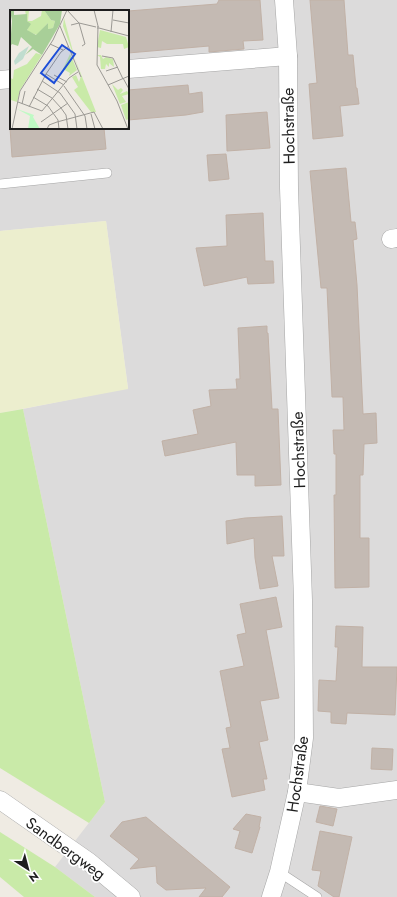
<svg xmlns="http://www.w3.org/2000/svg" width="397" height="897" font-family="Jost,sans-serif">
	<rect width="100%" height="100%" fill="#efebe3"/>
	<!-- residential -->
	<path fill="#dcdbdb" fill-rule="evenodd" d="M 0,0 L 397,0 L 397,897 L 95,897 L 55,867 L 105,802 L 23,409 L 128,388 L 106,221 L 0,231 ZM 11,11 L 128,11 L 128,128 L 11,128 Z"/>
	<!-- farmland -->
	<path fill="#eceece" d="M 106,221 L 128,389 L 0,413 L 0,231 Z"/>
	<!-- grass -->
	<g fill="#c9eaa8">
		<path d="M 23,409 L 105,802 L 89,823 L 0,768 L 0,413 Z"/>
		<path d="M 0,832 L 55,867 L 95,897 L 24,897 L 0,877 Z"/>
	</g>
	<!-- building -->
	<g fill="#c4bab3" stroke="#c1b1a6">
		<path d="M 219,0 L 260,0 L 263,40 L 243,41 L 244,49 L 209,52 L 209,46 L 128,53 L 128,11 L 217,4 Z"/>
		<path d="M 310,0 L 344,0 L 348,55 L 353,55 L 356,88 L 357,88 L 359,104 L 340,106 L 343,136 L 313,139 L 309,84 L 317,83 Z"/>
		<path d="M 188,85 L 189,94 L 202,92 L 203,112 L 186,115 L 128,120 L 128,90 Z"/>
		<path d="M 267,112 L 270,148 L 227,151 L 226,115 Z"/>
		<path d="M 10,128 L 104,128 L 106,149 L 12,157 Z"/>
		<path d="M 226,154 L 229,179 L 209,181 L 207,155 Z"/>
		<path d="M 346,168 L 351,222 L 355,222 L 357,239 L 353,240 L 357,285 L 363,414 L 376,413 L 377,443 L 364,444 L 363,475 L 360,475 L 360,538 L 369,538 L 369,587 L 335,588 L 334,495 L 336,495 L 336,454 L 334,454 L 333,430 L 344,430 L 343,397 L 332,397 L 327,288 L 321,288 L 310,171 Z"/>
		<path d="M 263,213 L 265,261 L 273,261 L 274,283 L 248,284 L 247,277 L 204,286 L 196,248 L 227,246 L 226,215 Z"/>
		<path d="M 267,326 L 267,333 L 268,333 L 272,409 L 278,409 L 281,485 L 255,486 L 255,475 L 237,475 L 236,442 L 165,456 L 162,441 L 198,434 L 193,410 L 211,406 L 209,390 L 237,389 L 236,379 L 240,379 L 238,328 Z"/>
		<path d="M 282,516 L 284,556 L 272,556 L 278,586 L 260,589 L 255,558 L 254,538 L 227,544 L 226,521 L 245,518 Z"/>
		<path d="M 276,597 L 282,627 L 266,630 L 279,698 L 260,701 L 268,740 L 259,742 L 267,779 L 263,779 L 265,790 L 232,797 L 222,749 L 230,748 L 226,728 L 231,727 L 220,671 L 244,666 L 237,635 L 246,633 L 240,604 Z"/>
		<path d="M 336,626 L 363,627 L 362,667 L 397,667 L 395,715 L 347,713 L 346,724 L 331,723 L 331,712 L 318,711 L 319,680 L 336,681 L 338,647 L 335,647 Z"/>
		<path d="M 372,748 L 393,749 L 392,770 L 371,769 Z"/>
		<path d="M 320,806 L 337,809 L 333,826 L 316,822 Z"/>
		<path d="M 246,814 L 261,817 L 259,827 L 260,827 L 252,853 L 235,848 L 240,831 L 233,829 Z"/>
		<path d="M 146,817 L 230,887 L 222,897 L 199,897 L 206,888 L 166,890 L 157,883 L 156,866 L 130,869 L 139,859 L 110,836 L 122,822 Z"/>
		<path d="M 320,831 L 352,837 L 339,897 L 334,897 L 318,886 L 321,871 L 312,870 Z"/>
	</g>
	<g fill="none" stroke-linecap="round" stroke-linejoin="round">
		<!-- lane casing -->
		<g stroke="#a5a5a5" stroke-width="10">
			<g id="lane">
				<path d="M 0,184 L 107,173"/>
				<path d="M 279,872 L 317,897"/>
			</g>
		</g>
		<!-- street casing -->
		<g stroke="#a5a5a5" stroke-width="19">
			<g id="street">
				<path d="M 128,69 L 288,56"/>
				<path d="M 0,80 L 11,79"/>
				<path d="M 391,239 L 397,238"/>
				<path d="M 297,792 L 339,798 L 397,790"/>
				<path d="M 0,800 L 89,862 L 131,897"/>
				<path d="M 271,897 L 279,872 L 297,792 L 304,738 L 303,600 L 289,188 L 288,56 L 284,0"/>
			</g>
		</g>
		<!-- lane -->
		<use href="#lane" stroke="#fff" stroke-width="9"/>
		<!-- street -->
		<use href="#street" stroke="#fff" stroke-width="18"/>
	</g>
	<g text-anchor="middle" stroke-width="3.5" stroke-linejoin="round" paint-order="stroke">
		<!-- street labels -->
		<g font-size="16" fill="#1e1e1e" stroke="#fff">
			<text transform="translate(288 126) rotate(-91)" y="6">Hochstraße</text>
			<text transform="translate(298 450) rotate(-92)" y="6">Hochstraße</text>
			<text transform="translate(297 774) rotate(-82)" y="6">Hochstraße</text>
			<text transform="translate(66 848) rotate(36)" y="6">Sandbergweg</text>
		</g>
	</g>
	<!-- overview -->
	<g transform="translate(10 10)">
		<rect width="119" height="119" fill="#efebe3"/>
		<path d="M 15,0 L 19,0 L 18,11 L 22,11 L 31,6 L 32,0 L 34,0 L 41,10 L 45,11 L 43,18 L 38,19 L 38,13 L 27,25 L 19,22 L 17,20 L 20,14 L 17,11 ZM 54,8 L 65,49 L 86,102 L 81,102 L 64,80 L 68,77 L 62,67 L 66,65 L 69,72 L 71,66 L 53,16 ZM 90,20 L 116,27 L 119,37 L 114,39 L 113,34 L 97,34 L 92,31 L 91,38 L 87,37 ZM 26,43 L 32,45 L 10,80 L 7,92 L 1,90 L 0,97 L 0,68 L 3,69 L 4,60 L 17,54 ZM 60,44 L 67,60 L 59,66 L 60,63 L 53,59 ZM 87,45 L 91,45 L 93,49 L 96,47 L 103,49 L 104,57 L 99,53 L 99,57 L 96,54 L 95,59 L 91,59 L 90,47 ZM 102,74 L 108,80 L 111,78 L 113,80 L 110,84 L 117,81 L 119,84 L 112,86 L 116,92 L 110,94 ZM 119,92 L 119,109 L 116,110 L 111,95 Z" fill="#c9eaa8"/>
		<path d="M 0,0 L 4,0 L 4,5 L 17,4 L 17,11 L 21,14 L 17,20 L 26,25 L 38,13 L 38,19 L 43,18 L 45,11 L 41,10 L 34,0 L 52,0 L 50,14 L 32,45 L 23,39 L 15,45 L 22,37 L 11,27 L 8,36 L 2,34 L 0,37 L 2,11 Z" fill="#a8cf98"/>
		<path d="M 19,36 L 13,49 L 5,55 L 4,51 L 9,43 Z" fill="#c0ddcf"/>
		<path d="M 7,99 L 24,105 L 23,107 L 30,119 L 18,119 L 20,106 Z" fill="#bffac4"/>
		<path fill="none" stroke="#9b9994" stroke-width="1" d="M 57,0 L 69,13 L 75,34 L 72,36M 84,0 L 88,16M 103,10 L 119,13M 61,15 L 69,13 L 86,17M 50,16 L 71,67M 89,18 L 119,26M 88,19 L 88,16 L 87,55 L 107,91 L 118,119M 101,22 L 103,0M 40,34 L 53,40M 92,46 L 103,48 L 113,69M 96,61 L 108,57M 36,64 L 54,75M 44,65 L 57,72M 113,68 L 119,79M 32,71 L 50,83 L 65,104 L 67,119M 98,75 L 119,66M 54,76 L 75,106M 27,79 L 42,88 L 51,98 L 56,105 L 58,119M 23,87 L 38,96 L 48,110 L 49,119M 8,92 L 32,101 L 59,68 L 68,62M 12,94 L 15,81M 19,97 L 36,64 L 51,42 L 59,36M 81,104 L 85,119M 75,106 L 77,119M 31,112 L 58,93M 2,119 L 10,81 L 43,30 L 57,0M 37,119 L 39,115 L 47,112 L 84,102 L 93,119"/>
		<path fill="#1d4ed8" fill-opacity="0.15" stroke="#1d4ed8" stroke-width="2" d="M 52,35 L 65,44 L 44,73 L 31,63 Z"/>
		<rect width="119" height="119" fill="none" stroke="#1e1e1e" stroke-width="2"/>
	</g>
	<!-- north arrow -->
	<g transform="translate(28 869) rotate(144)" stroke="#ffffff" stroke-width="3" paint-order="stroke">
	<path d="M0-3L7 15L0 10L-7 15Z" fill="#1e1e1e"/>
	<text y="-6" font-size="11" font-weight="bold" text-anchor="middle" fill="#1e1e1e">N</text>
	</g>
</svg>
